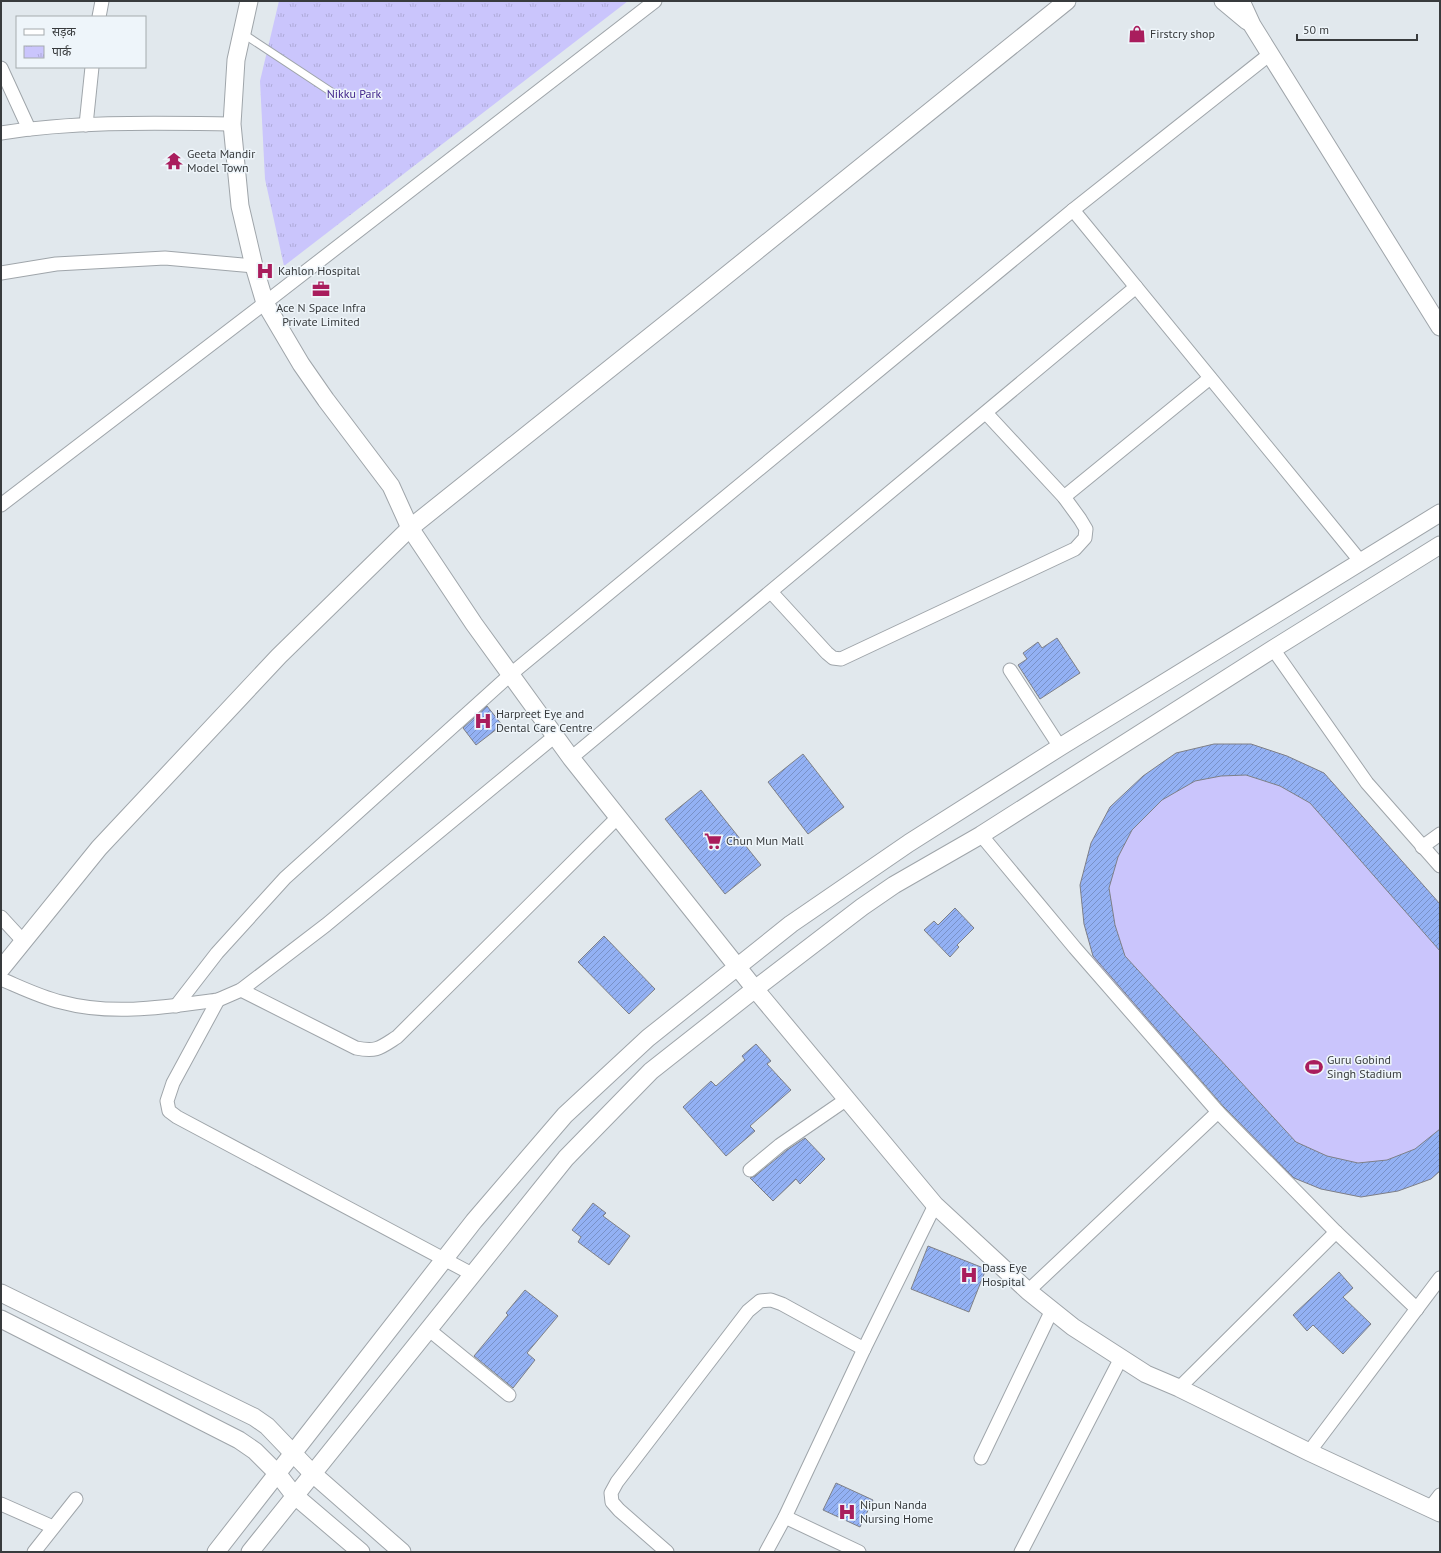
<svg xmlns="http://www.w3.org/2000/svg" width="1441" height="1553" font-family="'PT Sans','Noto Sans Devanagari',sans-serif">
	<defs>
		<pattern id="park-tufts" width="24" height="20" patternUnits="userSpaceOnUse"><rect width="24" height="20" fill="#cac5fc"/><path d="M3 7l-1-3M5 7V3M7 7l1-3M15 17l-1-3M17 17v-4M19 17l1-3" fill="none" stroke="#aeaad9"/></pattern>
		<pattern id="building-hatch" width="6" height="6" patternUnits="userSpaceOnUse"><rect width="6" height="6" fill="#93b1f4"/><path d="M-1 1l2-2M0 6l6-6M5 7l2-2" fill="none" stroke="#7991c7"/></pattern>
	</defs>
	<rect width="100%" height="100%" fill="#e1e8ed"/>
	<!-- grass -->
	<path fill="#cac5fc" d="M 1214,744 L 1251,744 L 1287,756 L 1324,773 L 1440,904 L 1440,1171 L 1431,1179 L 1398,1191 L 1361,1197 L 1321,1189 L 1286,1175 L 1095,964 L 1084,924 L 1080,885 L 1091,843 L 1110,807 Z"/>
	<!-- park -->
	<path fill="url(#park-tufts)" d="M 279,1 L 628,1 L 284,266 L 265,179 L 260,81 Z"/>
	<!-- building -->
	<g fill="url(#building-hatch)" stroke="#7e8087">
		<path d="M 1057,638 L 1080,673 L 1040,699 L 1018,665 L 1027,659 L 1023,653 L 1038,642 L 1042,648 Z"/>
		<path d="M 487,706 L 502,725 L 476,745 L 463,728 Z"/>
		<path d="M 1214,744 L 1251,744 L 1287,756 L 1324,773 L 1440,904 L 1440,951 L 1310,803 L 1280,786 L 1246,775 L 1221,776 L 1195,781 L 1162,800 L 1132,830 L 1118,857 L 1109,888 L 1115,925 L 1125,956 L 1296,1142 L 1327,1156 L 1358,1163 L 1387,1160 L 1415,1149 L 1440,1129 L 1440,1171 L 1431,1179 L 1398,1191 L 1361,1197 L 1321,1189 L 1294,1178 L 1223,1106 L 1093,956 L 1084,924 L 1080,885 L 1091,843 L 1110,807 L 1143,776 L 1176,753 Z"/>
		<path d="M 803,754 L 844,807 L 808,834 L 768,782 Z"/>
		<path d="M 701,790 L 761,865 L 725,894 L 665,819 Z"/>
		<path d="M 955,908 L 974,928 L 957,945 L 959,947 L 950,957 L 924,930 L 934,921 L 938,925 Z"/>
		<path d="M 604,936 L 655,989 L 629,1014 L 578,962 Z"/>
		<path d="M 756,1044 L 771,1061 L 767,1064 L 791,1090 L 750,1126 L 755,1131 L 726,1156 L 683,1107 L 711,1081 L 716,1086 L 745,1060 L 742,1056 Z"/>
		<path d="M 805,1138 L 825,1159 L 800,1184 L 796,1179 L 773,1201 L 750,1178 L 755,1176 L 787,1150 Z"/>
		<path d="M 593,1203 L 606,1213 L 603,1216 L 630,1236 L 609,1265 L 578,1242 L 581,1237 L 572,1230 Z"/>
		<path d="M 928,1246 L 986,1269 L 969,1312 L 911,1289 Z"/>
		<path d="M 1339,1272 L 1353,1288 L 1343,1297 L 1371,1324 L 1343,1354 L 1313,1325 L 1307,1331 L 1293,1315 Z"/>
		<path d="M 525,1290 L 558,1316 L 527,1353 L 535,1360 L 513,1388 L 474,1356 L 508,1315 L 506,1313 Z"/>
		<path d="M 836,1483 L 873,1500 L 860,1527 L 823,1510 Z"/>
	</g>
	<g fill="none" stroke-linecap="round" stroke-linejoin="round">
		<!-- service casing -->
		<g stroke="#9fa5aa" stroke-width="9">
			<path id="service" d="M 242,33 L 333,93"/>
		</g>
		<!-- minor casing -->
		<g stroke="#9fa5aa" stroke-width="15">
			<g id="minor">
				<path d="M 99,17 L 102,1"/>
				<path d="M 1,68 L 29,129"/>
				<path d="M 86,125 L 92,67"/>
				<path d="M 1,133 C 77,121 155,123 232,124"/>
				<path d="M 1073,210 L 1361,562"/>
				<path d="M 1,273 L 56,264 L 165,258 L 254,266"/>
				<path d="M 1064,497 L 1210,378"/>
				<path d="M 1,505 L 265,303 L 655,1"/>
				<path d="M 771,592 L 827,653 L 833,658 L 841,659 L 1075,549 L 1085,538 L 1086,529 L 1080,519 L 1064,497 L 986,413"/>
				<path d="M 1273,649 L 1367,783 L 1440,866"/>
				<path d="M 1010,670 L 1060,747"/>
				<path d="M 571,758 L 1136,287"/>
				<path d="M 981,835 L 1075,948 L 1218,1112 L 1336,1232 L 1417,1309"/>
				<path d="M 1422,847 L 1440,834"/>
				<path d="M 1,917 L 24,942"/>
				<path d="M 1,979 C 20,987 40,997 61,1002 C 112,1016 166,1007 218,1000 L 241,990 L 326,925 L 555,736"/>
				<path d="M 241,990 L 356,1048 C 377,1052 380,1048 397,1037 L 618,817"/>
				<path d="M 218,1000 L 173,1083 L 167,1101 L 169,1111 L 177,1117 L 472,1274"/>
				<path d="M 176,1006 L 217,953 L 285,878 L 511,674 L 1073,210 L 1270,54"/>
				<path d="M 750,1170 L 780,1145 L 847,1099"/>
				<path d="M 1028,1291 L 1218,1112"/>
				<path d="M 428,1329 L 509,1395"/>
				<path d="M 1179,1388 L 1336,1232"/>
				<path d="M 1309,1452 L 1440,1278"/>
				<path d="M 981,1458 L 1052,1310"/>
				<path d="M 1,1504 L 53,1527"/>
				<path d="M 1430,1508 L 1440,1495"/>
				<path d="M 785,1517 L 859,1552"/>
				<path d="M 34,1552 L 76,1499"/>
				<path d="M 667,1552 L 619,1510 L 612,1502 L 611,1493 L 617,1482 L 748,1311 L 760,1301 L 771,1300 L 782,1304 L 864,1349"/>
				<path d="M 766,1552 L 785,1517 L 864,1349 L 935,1205"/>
				<path d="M 1021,1552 L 1121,1358"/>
			</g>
		</g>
		<!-- tertiary casing -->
		<g stroke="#9fa5aa" stroke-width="19">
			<g id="tertiary">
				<path d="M 249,1 L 236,60 L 232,124 L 240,206 L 254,266 L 265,303 L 301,364 L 326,400 L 391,486 L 410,528 L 474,624 L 571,758 L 755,989 L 935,1205 L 1028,1291 L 1073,1327 L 1146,1374 L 1179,1388 L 1309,1452 L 1440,1513"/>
				<path d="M 1223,1 L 1247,21"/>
				<path d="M 1241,1 L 1252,25 L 1270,54 L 1440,327"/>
				<path d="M 1,969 L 99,848 L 279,656 L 410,528 L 687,307 L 1067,1"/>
				<path d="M 1,1293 L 254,1417 L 267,1426 L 312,1473 L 402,1552"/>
				<path d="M 1,1319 L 239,1440 L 255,1451 L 277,1473 L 294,1495 L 361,1552"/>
				<path d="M 216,1552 L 474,1221 L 565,1115 L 648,1038 L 791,924 L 909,843 L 1060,747 L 1440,513"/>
				<path d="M 250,1552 L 566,1158 L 651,1071 L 755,989 L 862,907 L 894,885 L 981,835 L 1273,649 L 1440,545"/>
			</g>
		</g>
		<!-- service -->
		<use href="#service" stroke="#fff" stroke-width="7"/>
		<!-- minor -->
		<use href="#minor" stroke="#fff" stroke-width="13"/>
		<!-- tertiary -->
		<use href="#tertiary" stroke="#fff" stroke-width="17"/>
	</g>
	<!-- icons -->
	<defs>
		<g id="shop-bare" transform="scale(1.38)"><path d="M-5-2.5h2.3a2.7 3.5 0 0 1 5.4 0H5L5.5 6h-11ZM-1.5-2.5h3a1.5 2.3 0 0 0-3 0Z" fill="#a91d5d" stroke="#eef5fa" stroke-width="2.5" paint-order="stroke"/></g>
		<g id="temple-bare" transform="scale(1.38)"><path d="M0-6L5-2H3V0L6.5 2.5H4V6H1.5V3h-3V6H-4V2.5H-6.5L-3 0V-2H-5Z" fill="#a91d5d" stroke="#eef5fa" stroke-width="2.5" paint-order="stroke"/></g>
		<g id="hospital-bare" transform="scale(1.38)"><path d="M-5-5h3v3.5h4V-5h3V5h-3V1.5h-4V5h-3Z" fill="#a91d5d" stroke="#eef5fa" stroke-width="2.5" paint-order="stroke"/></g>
		<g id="office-bare" transform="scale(1.38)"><path d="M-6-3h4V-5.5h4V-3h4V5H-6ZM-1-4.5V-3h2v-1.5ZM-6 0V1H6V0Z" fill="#a91d5d" stroke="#eef5fa" stroke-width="2.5" paint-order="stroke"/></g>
		<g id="supermarket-bare" transform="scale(1.38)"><path d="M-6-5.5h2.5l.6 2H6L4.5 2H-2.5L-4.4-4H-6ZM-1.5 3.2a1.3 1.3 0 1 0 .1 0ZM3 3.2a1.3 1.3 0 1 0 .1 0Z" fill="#a91d5d" stroke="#eef5fa" stroke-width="2.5" paint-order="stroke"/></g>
		<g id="stadium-bare" transform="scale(1.38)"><path d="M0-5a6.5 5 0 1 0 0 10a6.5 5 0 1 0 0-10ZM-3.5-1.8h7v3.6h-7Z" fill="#a91d5d" stroke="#eef5fa" stroke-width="2.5" paint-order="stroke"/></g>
	</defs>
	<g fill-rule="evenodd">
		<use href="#shop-bare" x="1137" y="34"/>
		<use href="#temple-bare" x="174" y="161"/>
		<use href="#hospital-bare" x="265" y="271"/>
		<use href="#office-bare" x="321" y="289"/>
		<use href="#hospital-bare" x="483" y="721"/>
		<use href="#supermarket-bare" x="713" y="841"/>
		<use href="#stadium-bare" x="1314" y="1067"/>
		<use href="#hospital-bare" x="969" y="1275"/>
		<use href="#hospital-bare" x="847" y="1512"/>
	</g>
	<g text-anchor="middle" stroke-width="3" stroke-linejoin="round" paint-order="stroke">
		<!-- poi labels -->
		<g font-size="12" fill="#383b3d" stroke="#eef5fa" text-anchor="start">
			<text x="1150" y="38">Firstcry shop</text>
			<text x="187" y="158">Geeta Mandir<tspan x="187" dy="14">Model Town</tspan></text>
			<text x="278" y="275">Kahlon Hospital</text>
			<text x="321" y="312" text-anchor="middle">Ace N Space Infra<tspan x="321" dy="14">Private Limited</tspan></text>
			<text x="496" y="718">Harpreet Eye and<tspan x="496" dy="14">Dental Care Centre</tspan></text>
			<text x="726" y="845">Chun Mun Mall</text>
			<text x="1327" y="1064">Guru Gobind<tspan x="1327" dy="14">Singh Stadium</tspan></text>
			<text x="982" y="1272">Dass Eye<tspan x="982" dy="14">Hospital</tspan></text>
			<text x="860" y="1509">Nipun Nanda<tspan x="860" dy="14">Nursing Home</tspan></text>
		</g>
		<!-- park labels -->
		<g font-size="12" fill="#42268c" stroke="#eef5fa">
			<text x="354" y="98">Nikku Park</text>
		</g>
	</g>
	<!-- border -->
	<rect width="1441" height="1553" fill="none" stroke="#383b3d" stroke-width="4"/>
	<!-- legend -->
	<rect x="16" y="16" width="130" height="52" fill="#eef5fa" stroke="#a5abae"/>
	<rect x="24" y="29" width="20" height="6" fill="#ffffff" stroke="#a5abae"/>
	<text x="52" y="36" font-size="12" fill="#383b3d">सड़क</text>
	<rect x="24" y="46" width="20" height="12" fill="url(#park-tufts)" stroke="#a5abae"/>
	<text x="52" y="56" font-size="12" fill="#383b3d">पार्क</text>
	<!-- scale -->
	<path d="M1297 34v6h120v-6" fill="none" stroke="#383b3d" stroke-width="2"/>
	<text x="1303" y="34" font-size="12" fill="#383b3d" stroke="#eef5fa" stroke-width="3" paint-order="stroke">50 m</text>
</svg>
